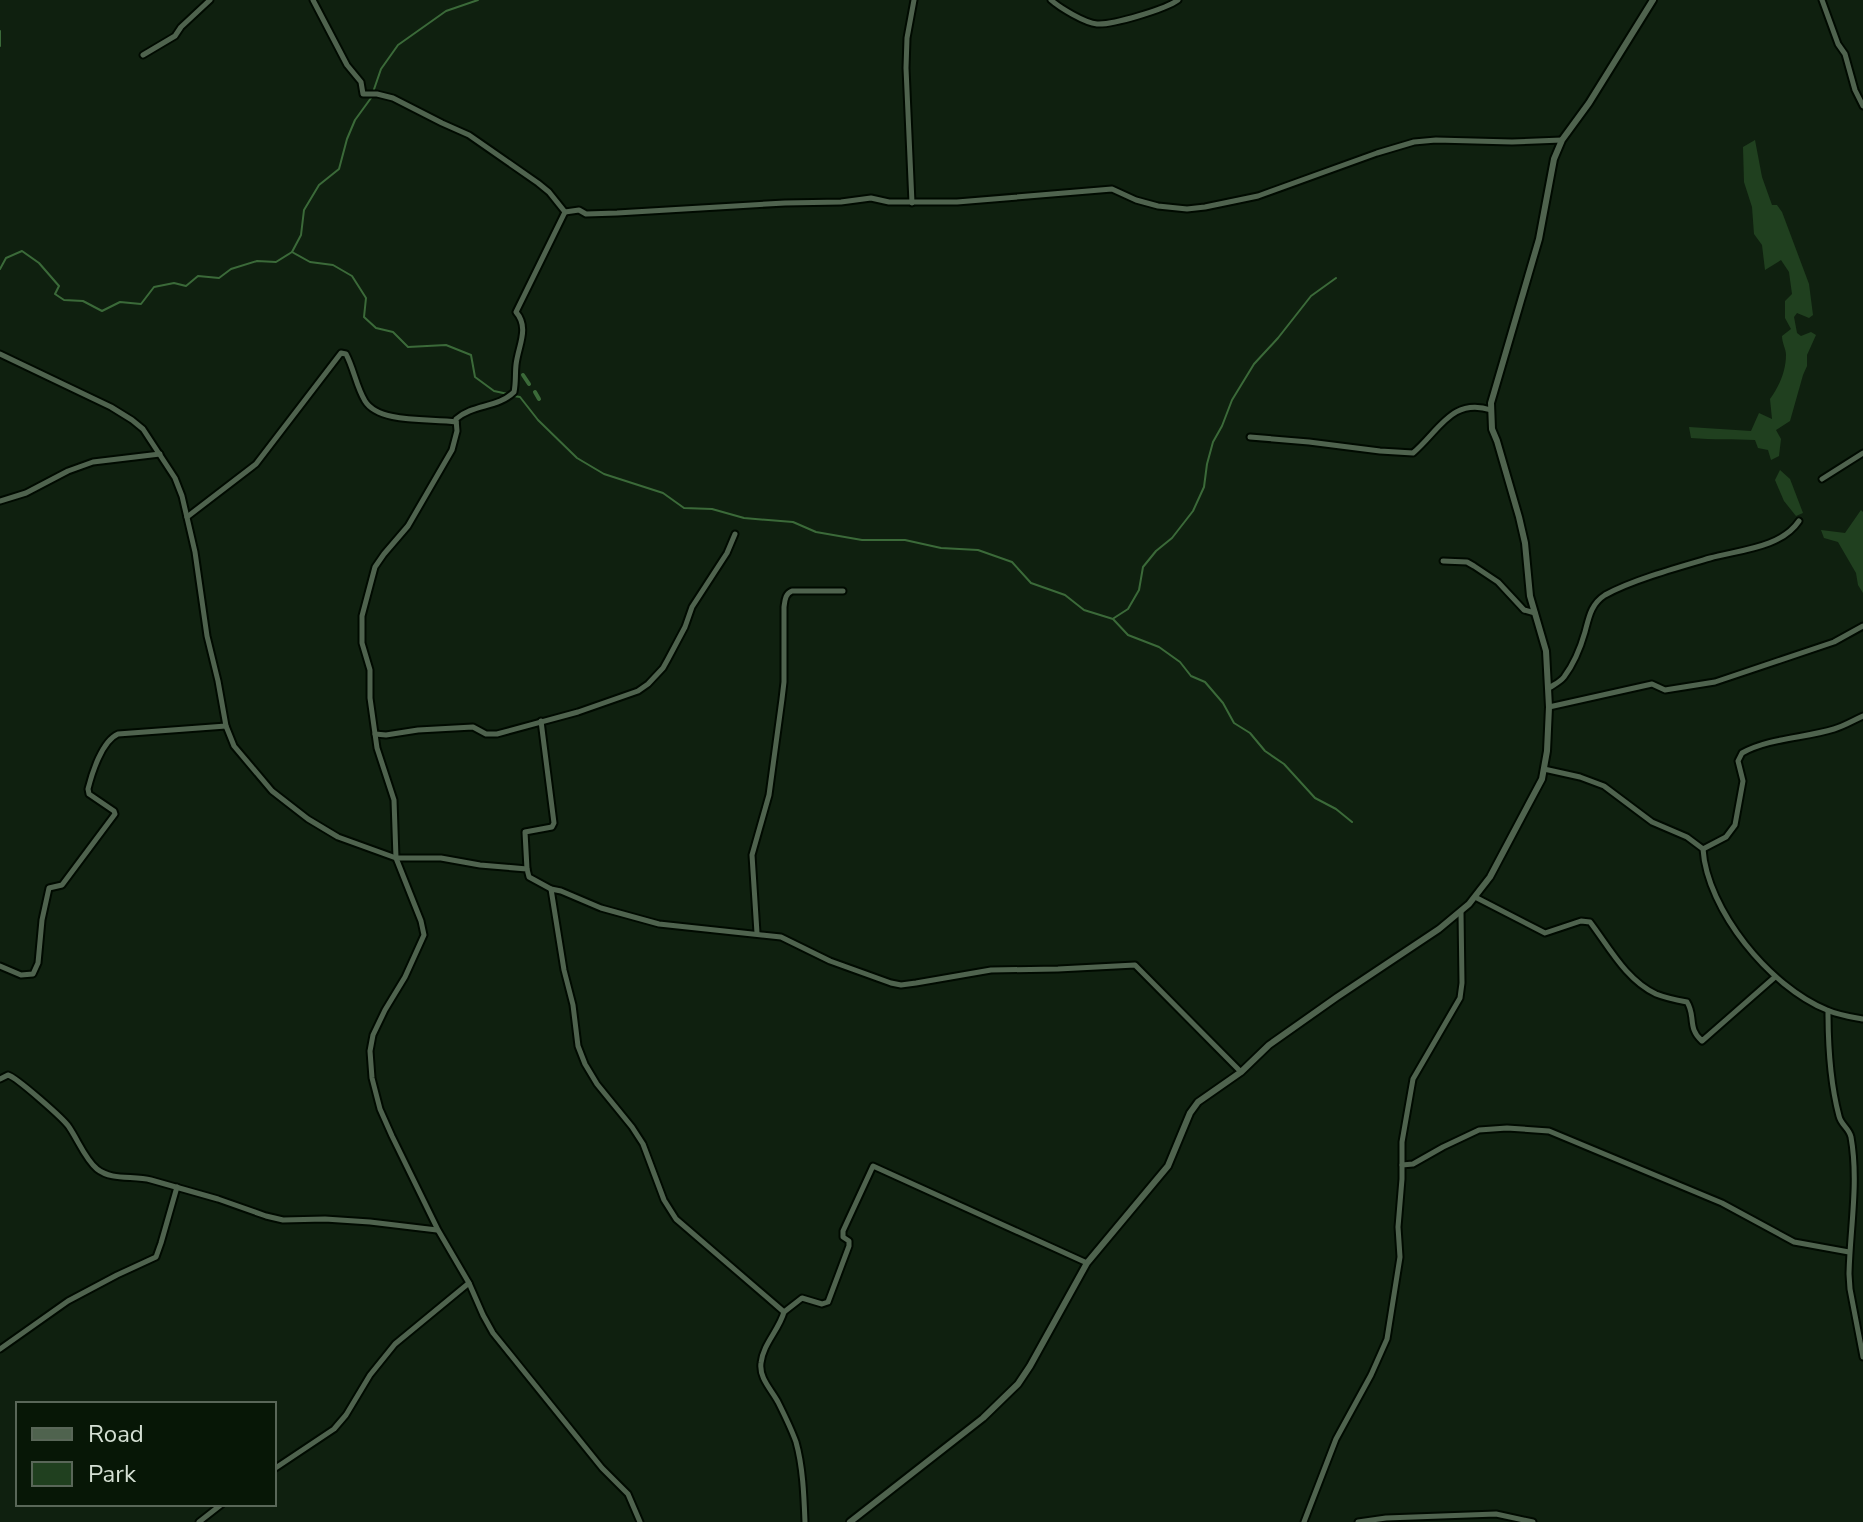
<svg xmlns="http://www.w3.org/2000/svg" width="1863" height="1522" font-family="'Nunito Sans',sans-serif">
	<rect width="100%" height="100%" fill="#0f200f"/>
	<!-- green -->
	<g fill="#20401f">
		<path d="M 1755,140 L 1762,177 L 1772,205 L 1777,205 L 1782,212 L 1809,284 L 1813,315 L 1809,318 L 1797,313 L 1794,317 L 1797,333 L 1801,336 L 1811,332 L 1816,335 L 1807,355 L 1807,366 L 1803,375 L 1790,421 L 1776,430 L 1781,439 L 1779,456 L 1771,460 L 1768,450 L 1758,448 L 1755,440 C 1733,439 1713,440 1691,438 L 1689,427 L 1751,431 L 1759,413 L 1772,419 L 1770,399 C 1779,387 1786,371 1786,355 C 1786,349 1782,343 1782,336 L 1791,329 L 1785,318 L 1785,301 L 1792,294 L 1789,272 L 1781,260 L 1765,270 L 1762,245 L 1754,234 L 1752,207 L 1744,182 L 1743,147 Z"/>
		<path d="M 1780,470 L 1790,479 L 1803,513 L 1796,516 L 1784,501 L 1775,480 Z"/>
		<path d="M 1861,510 L 1863,512 L 1863,593 L 1858,585 L 1856,573 L 1838,542 L 1824,538 L 1821,530 L 1845,533 Z"/>
	</g>
	<g fill="none" stroke-linecap="round" stroke-linejoin="round">
		<!-- stream -->
		<g stroke="#3b6a39" stroke-width="2">
			<path d="M 0,31 L 0,46"/>
			<path d="M 292,252 L 310,262 L 333,265 L 352,276 L 366,298 L 364,317 L 376,328 L 393,332 L 408,347 L 446,345 L 471,355 L 475,377 L 494,391 L 508,394"/>
			<path d="M 0,269 L 6,258 L 22,251 L 39,263 L 59,286 L 55,294 L 64,300 L 83,301 L 102,311 L 120,302 L 141,304 L 154,287 L 174,283 L 186,286 L 198,276 L 219,278 L 231,269 L 257,261 L 276,262 L 292,252 L 301,235 L 304,210 L 319,185 L 339,169 L 347,139 L 355,120 L 371,98 L 381,69 L 398,45 L 446,11 L 478,0"/>
			<path d="M 514,396 L 520,397 L 538,420 L 577,458 L 604,474 L 663,493 L 684,508 L 712,509 L 744,518 L 793,522 L 816,532 L 862,540 L 905,540 L 941,548 L 978,550 L 1012,562 L 1031,583 L 1065,595 L 1084,610 L 1113,619 L 1128,635 L 1159,647 L 1180,662 L 1191,676 L 1205,682 L 1223,703 L 1234,723 L 1250,733 L 1265,751 L 1284,764 L 1315,798 L 1336,809 L 1352,822"/>
			<path d="M 1114,618 L 1128,609 L 1139,590 L 1143,567 L 1156,551 L 1172,538 L 1193,511 L 1204,487 L 1207,464 L 1213,442 L 1222,426 L 1232,400 L 1254,364 L 1278,338 L 1311,296 L 1336,278"/>
		</g>
		<!-- canal -->
		<g stroke="#3b6a39" stroke-width="4">
			<path d="M 523,375 L 529,384"/>
			<path d="M 535,392 L 539,399"/>
		</g>
		<!-- minor casing -->
		<g stroke="#000a00" stroke-width="9">
			<g id="minor">
				<path d="M 313,0 L 347,65 L 361,82 L 363,94 L 377,94 L 393,98 L 442,123 L 469,135 L 538,183 L 549,192 L 565,212"/>
				<path d="M 1051,0 C 1060,8 1085,23 1097,24 C 1113,25 1166,9 1178,0"/>
				<path d="M 1822,0 L 1838,44 L 1845,54 L 1855,90 L 1863,106"/>
				<path d="M 143,55 L 175,36 L 181,27 L 210,0"/>
				<path d="M 912,203 L 906,68 L 907,38 L 914,0"/>
				<path d="M 565,212 L 516,312 C 530,328 518,346 516,365 C 515,374 516,383 514,392 C 498,408 473,404 456,419 L 457,431 L 452,450 L 408,526 L 384,554 L 375,567 L 362,616 L 362,643 L 370,670 L 370,698 L 377,748 L 394,800 L 396,858 L 421,921 L 424,935 L 405,977 L 385,1010 L 373,1035 L 370,1051 L 372,1078 L 380,1109 L 392,1136 L 438,1230 L 469,1283 L 483,1315 L 493,1333 L 602,1468 L 628,1494 L 640,1522"/>
				<path d="M 565,212 L 579,210 L 586,214 L 617,213 L 785,203 L 841,202 L 871,198 L 889,202 L 957,202 L 1112,189 L 1136,200 L 1158,206 L 1187,209 L 1205,207 L 1258,196 L 1377,153 L 1414,142 L 1436,140 L 1512,142 L 1562,140"/>
				<path d="M 0,354 L 111,407 L 132,420 L 143,429 L 175,478 L 182,496 L 195,552 L 207,636 L 218,681 L 226,726 L 234,746 L 272,791 L 308,819 L 338,837 L 396,858 L 441,858 L 480,865 L 527,869 L 529,877 L 551,889 L 561,891 L 601,908 L 659,924 L 781,937 L 830,961 L 891,983 L 901,985 L 916,983 L 991,970 L 1058,969 L 1135,965 L 1241,1072"/>
				<path d="M 1250,437 L 1309,442 L 1380,451 L 1413,453 C 1439,431 1452,397 1491,410"/>
				<path d="M 1822,479 L 1863,453"/>
				<path d="M 0,501 L 26,493 L 68,471 L 93,462 L 160,454"/>
				<path d="M 187,517 L 256,464 L 341,353 L 346,354 C 354,369 356,386 365,401 C 379,424 431,418 456,422"/>
				<path d="M 1443,561 L 1467,562 L 1474,566 L 1498,582 L 1524,610 L 1535,613"/>
				<path d="M 1549,688 C 1555,684 1560,682 1564,677 C 1573,665 1581,646 1585,632 C 1589,617 1591,604 1605,595 C 1632,580 1679,567 1710,558 C 1739,550 1781,548 1799,521"/>
				<path d="M 1549,707 L 1652,684 L 1665,690 L 1715,682 L 1834,642 L 1863,626"/>
				<path d="M 375,734 L 386,735 L 418,730 L 473,727 L 486,734 L 497,734 L 578,712 L 638,691 L 648,684 L 663,668 L 668,659 L 685,627 L 692,607 L 727,553 L 735,534"/>
				<path d="M 1544,769 L 1580,777 L 1604,786 L 1652,822 L 1687,837 L 1703,849 C 1707,910 1770,987 1827,1010 C 1838,1015 1851,1017 1863,1019"/>
				<path d="M 1703,849 L 1726,837 L 1735,825 L 1743,781 L 1738,761 L 1742,753 C 1769,738 1805,738 1834,729 C 1844,726 1854,720 1863,716"/>
				<path d="M 527,869 L 525,832 L 552,827 L 554,823 L 541,721"/>
				<path d="M 551,889 L 564,970 L 573,1005 L 578,1046 L 585,1064 L 597,1084 L 632,1127 L 643,1144 L 664,1200 L 676,1219 L 784,1312 C 779,1330 763,1344 761,1363 C 759,1378 771,1389 778,1402 C 784,1414 791,1428 796,1442 C 803,1467 804,1496 805,1522"/>
				<path d="M 1475,897 L 1545,933 L 1581,921 L 1590,922 C 1609,947 1626,980 1656,994 C 1666,998 1676,1000 1687,1002 C 1696,1016 1687,1028 1702,1041 L 1775,977"/>
				<path d="M 757,933 L 752,855 L 769,795 L 782,699 L 784,682 L 784,607 C 785,600 785,594 792,591 L 843,591"/>
				<path d="M 0,966 L 21,975 L 33,974 L 38,963 L 42,920 L 49,888 L 62,885 L 115,814 L 114,811 L 89,794 L 88,789 C 92,773 102,741 118,734 L 226,726"/>
				<path d="M 1828,1011 C 1828,1045 1830,1082 1839,1116 C 1841,1125 1849,1128 1851,1137 C 1859,1182 1850,1229 1849,1274 L 1850,1289 L 1863,1357"/>
				<path d="M 0,1079 L 8,1075 C 16,1077 64,1119 69,1127 C 78,1140 85,1159 97,1169 C 112,1181 134,1175 151,1180 L 218,1199 L 266,1216 L 283,1220 L 325,1219 L 370,1222 L 437,1230"/>
				<path d="M 1402,1165 L 1413,1164 L 1443,1147 L 1479,1130 L 1507,1128 L 1549,1131 L 1722,1203 L 1794,1242 L 1849,1252"/>
				<path d="M 784,1312 L 802,1298 L 822,1304 L 828,1302 L 849,1246 L 849,1241 L 843,1237 L 843,1231 L 873,1166 L 1087,1263"/>
				<path d="M 0,1349 L 68,1301 L 117,1275 L 156,1257 L 161,1243 L 177,1187"/>
				<path d="M 274,1469 L 334,1429 L 346,1415 L 370,1375 L 395,1344 L 469,1283"/>
				<path d="M 199,1522 L 222,1504"/>
				<path d="M 1304,1522 L 1336,1439 L 1371,1375 L 1387,1339 L 1400,1257 L 1398,1227 L 1402,1179 L 1402,1142 L 1413,1079 L 1460,998 L 1462,983 L 1461,912"/>
				<path d="M 1358,1522 L 1386,1518 L 1496,1514 L 1533,1522"/>
			</g>
		</g>
		<!-- tertiary casing -->
		<g stroke="#000a00" stroke-width="10">
			<path id="tertiary" d="M 850,1522 L 983,1418 L 1018,1384 L 1030,1366 L 1087,1263 L 1168,1166 L 1190,1113 L 1198,1102 L 1241,1072 L 1269,1045 L 1337,997 L 1439,929 L 1469,904 L 1490,877 L 1542,779 L 1547,751 L 1549,707 L 1546,651 L 1530,596 L 1525,543 L 1519,517 L 1497,441 L 1492,429 L 1491,403 L 1539,239 L 1554,159 L 1562,140 L 1589,103 L 1653,0"/>
		</g>
		<!-- minor -->
		<use href="#minor" stroke="#4f634e" stroke-width="5"/>
		<!-- tertiary -->
		<use href="#tertiary" stroke="#4f634e" stroke-width="6"/>
	</g>
	<!-- legend -->
	<rect x="16" y="1402" width="260" height="104" fill="#071706" stroke="#596758" stroke-width="2"/>
	<rect x="32" y="1428" width="40" height="12" fill="#4f634e" stroke="#596758" stroke-width="2"/>
	<text x="88" y="1442" font-size="24" fill="#d4dfd3">Road</text>
	<rect x="32" y="1462" width="40" height="24" fill="#20401f" stroke="#596758" stroke-width="2"/>
	<text x="88" y="1482" font-size="24" fill="#d4dfd3">Park</text>
</svg>
